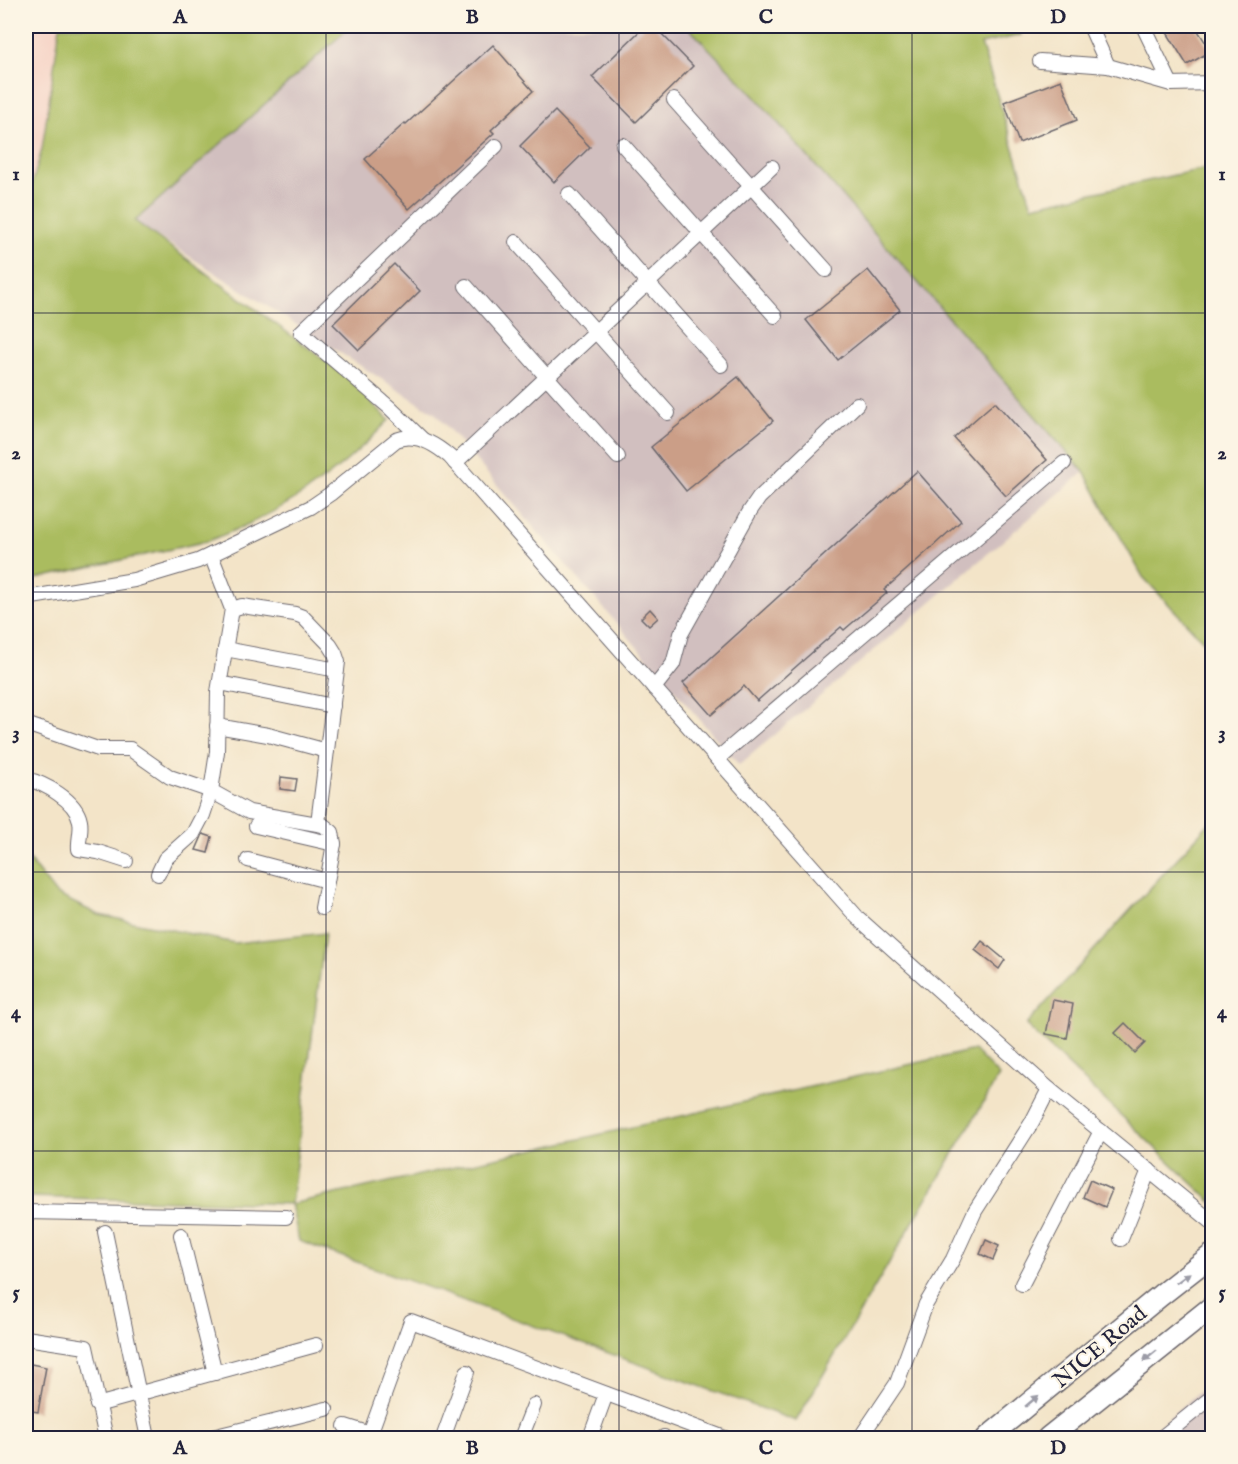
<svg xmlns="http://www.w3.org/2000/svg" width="1238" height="1464" font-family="'IM FELL English',serif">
	<rect width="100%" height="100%" fill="#fcf5e5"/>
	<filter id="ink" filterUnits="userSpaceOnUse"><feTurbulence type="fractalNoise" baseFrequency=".0167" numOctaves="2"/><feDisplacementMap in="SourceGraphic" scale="12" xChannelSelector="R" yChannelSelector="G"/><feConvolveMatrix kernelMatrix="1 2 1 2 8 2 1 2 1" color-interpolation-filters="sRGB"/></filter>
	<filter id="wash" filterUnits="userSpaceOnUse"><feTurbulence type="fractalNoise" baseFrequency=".008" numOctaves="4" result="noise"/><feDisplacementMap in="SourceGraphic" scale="24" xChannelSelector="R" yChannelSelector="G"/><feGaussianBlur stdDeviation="1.35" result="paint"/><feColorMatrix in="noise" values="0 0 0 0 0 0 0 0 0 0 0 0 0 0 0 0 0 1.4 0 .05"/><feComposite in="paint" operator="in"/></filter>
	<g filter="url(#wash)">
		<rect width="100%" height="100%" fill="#f3e4c8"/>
		<!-- built -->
		<path fill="#f6d2c5" d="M 26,26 L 60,26 L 42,149 L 26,205 Z"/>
		<!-- industrial -->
		<g fill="#d1bfbf">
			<path d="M 351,26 L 687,26 L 751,92 L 1084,472 L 739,765 L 436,414 L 134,221 Z"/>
			<path d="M 1212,1381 L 1212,1438 L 1145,1438 Z"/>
		</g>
		<!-- green -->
		<g fill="#aabc5f" stroke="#666f4d" stroke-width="1.5">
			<path d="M 60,26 L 351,26 L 135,221 L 344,374 L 389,420 C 336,477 281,514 208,541 L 26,581 L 26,205 L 42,149 Z"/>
			<path d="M 687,26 L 1015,26 L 1021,35 L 981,44 L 1032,206 L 1212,167 L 1212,650 L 1143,577 L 1084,472 L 751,92 Z"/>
			<path d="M 1212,820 L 1212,1202 L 1026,1025 Z"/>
			<path d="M 26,856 L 56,894 L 99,915 L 235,943 L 325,933 L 291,1204 L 974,1050 L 999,1076 L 796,1421 L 299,1241 L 291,1204 L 26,1197 Z"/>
		</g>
		<g id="blocks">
			<!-- building -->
			<g fill="#cb9e87">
				<path d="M 645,26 L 654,26 L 693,66 L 636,122 L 592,77 Z"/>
				<path d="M 1163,26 L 1195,26 L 1211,51 L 1187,65 Z"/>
				<path d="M 493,45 L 533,91 L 491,130 L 494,133 L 409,209 L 365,159 L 405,123 L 406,124 Z"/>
				<path d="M 1061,80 L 1077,120 L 1019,143 L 1004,102 Z"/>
				<path d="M 555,111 L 590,147 L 554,182 L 520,146 Z"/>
				<path d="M 394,264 L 420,291 L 359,350 L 333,324 Z"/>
				<path d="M 868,270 L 900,310 L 838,360 L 806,320 Z"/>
				<path d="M 738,377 L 773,421 L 686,491 L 651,447 Z"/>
				<path d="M 995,402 L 1047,460 L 1006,496 L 954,438 Z"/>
				<path d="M 917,471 L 961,521 L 884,590 L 887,593 L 844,630 L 841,627 L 757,701 L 744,686 L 711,715 L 683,683 Z"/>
				<path d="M 650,609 L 658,618 L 649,626 L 641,618 Z"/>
				<path d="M 281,777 L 297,779 L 295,791 L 280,789 Z"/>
				<path d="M 203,834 L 212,837 L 208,853 L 196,850 Z"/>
				<path d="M 982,941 L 1005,960 L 999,969 L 975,950 Z"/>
				<path d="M 1053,1000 L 1073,1004 L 1067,1038 L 1046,1034 Z"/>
				<path d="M 1125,1023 L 1145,1043 L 1135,1053 L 1115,1033 Z"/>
				<path d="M 1090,1180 L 1112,1190 L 1105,1207 L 1083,1197 Z"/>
				<path d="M 986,1240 L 999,1246 L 993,1260 L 980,1254 Z"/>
				<path d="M 26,1363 L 46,1367 L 38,1412 L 26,1410 Z"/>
			</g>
		</g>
	</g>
	<g filter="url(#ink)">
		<use href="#blocks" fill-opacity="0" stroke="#6b666c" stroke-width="1.5"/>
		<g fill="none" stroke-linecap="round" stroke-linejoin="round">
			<!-- minor casing -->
			<g stroke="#6b666c" stroke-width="16">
				<g id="minor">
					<path d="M 1090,26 L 1108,66"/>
					<path d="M 1143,26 L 1171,84"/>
					<path d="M 1040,61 L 1108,66 L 1171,84 L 1212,83"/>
					<path d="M 674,100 L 826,270"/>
					<path d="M 623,145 L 775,316"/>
					<path d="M 569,194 L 721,365"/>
					<path d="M 516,242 L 668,413"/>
					<path d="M 466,286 L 618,457"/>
					<path d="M 423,440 L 389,407 L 301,332 L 496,146"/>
					<path d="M 455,463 L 772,167"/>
					<path d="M 26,598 L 134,580 L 198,561 L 311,507 L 330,494 L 396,440 C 416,432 435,444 450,457 L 857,917 L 1049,1089 L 1212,1222"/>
					<path d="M 232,609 L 242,606 L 295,614 L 303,617 L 330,645 L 335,653 L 338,662 L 318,823"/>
					<path d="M 225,649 L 337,670"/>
					<path d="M 220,683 L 333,706"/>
					<path d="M 654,688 L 673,664 L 681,634 L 750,511 L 759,498 L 857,404"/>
					<path d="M 26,724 L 98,749 L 130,749 L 170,777 L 211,791 L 249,812 L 323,825 L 332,832 L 334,844 L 322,908"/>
					<path d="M 217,726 L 268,735 L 327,751"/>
					<path d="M 717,759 L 1064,463"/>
					<path d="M 26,779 C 44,783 76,800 80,821 C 82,830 78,840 79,849 L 98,852 L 126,861"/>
					<path d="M 256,826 L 334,844"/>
					<path d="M 248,860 L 327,881"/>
					<path d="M 158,874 L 165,859 L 193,834 L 203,815 L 211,791 L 217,752 L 218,692 L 232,609 L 211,555"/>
					<path d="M 26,1212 L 286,1217"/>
					<path d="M 105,1232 L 148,1438"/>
					<path d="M 181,1235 L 215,1373"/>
					<path d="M 1121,1239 L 1149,1170"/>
					<path d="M 1022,1284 L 1101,1131"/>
					<path d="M 26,1338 L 86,1347 L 106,1438"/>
					<path d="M 97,1405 L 316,1345"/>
					<path d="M 345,1426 L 383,1438"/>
					<path d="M 370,1434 L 411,1321 L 725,1438"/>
					<path d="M 208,1438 L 326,1409"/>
					<path d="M 443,1438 L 467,1372"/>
					<path d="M 521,1438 L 534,1405"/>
					<path d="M 590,1438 L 606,1394"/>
					<path d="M 664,1438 L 664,1437"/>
					<path d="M 860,1438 L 897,1383 L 926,1304 L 953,1259 L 975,1211 L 1032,1122 L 1049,1089"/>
					<path d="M 1161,1438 L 1212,1397"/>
				</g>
			</g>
			<!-- highway casing -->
			<g stroke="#6b666c" stroke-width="24">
				<g id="highway">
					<path d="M 987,1438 L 1161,1295 L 1212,1255"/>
					<path d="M 1048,1438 L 1212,1307"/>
				</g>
			</g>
			<!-- minor -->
			<use href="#minor" stroke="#fff" stroke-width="14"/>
			<!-- highway -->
			<use href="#highway" stroke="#fff" stroke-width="21"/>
		</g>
		<!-- one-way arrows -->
		<defs><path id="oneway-solid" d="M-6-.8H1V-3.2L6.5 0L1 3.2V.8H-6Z" transform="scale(1.5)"/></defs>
		<g fill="#9c9ca7">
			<use href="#oneway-solid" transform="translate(1183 1278) rotate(-37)"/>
			<use href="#oneway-solid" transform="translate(1150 1356) rotate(141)"/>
			<use href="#oneway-solid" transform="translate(1032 1401) rotate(-40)"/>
		</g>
	</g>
	<!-- grid -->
	<path fill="none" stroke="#22223b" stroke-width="1.5" stroke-opacity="0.55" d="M 326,26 L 326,1438M 619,26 L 619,1438M 912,26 L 912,1438M 26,313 L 1212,313M 26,592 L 1212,592M 26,872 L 1212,872M 26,1151 L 1212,1151"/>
	<g text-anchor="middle" stroke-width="4.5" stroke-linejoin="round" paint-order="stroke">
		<!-- street labels -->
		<g font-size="22" fill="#22223b" stroke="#fcf5e5">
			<text transform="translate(1099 1346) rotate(-40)" y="8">NICE Road</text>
		</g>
	</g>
	<!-- margin -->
	<rect width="1238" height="1464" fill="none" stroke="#fcf5e5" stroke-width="66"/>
	<rect x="33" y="33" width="1172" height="1398" fill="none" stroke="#22223b" stroke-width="2"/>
	<g font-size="20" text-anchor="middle" font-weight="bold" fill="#22223b">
		<text x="180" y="23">A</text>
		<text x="472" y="23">B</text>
		<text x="766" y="23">C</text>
		<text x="1058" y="23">D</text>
		<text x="16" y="180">1</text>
		<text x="1222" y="180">1</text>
		<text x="16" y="459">2</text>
		<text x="1222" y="459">2</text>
		<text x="16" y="739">3</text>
		<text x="1222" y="739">3</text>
		<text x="16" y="1018">4</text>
		<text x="1222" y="1018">4</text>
		<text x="16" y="1298">5</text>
		<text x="1222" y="1298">5</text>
		<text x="180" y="1454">A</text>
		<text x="472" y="1454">B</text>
		<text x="766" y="1454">C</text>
		<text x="1058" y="1454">D</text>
	</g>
</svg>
